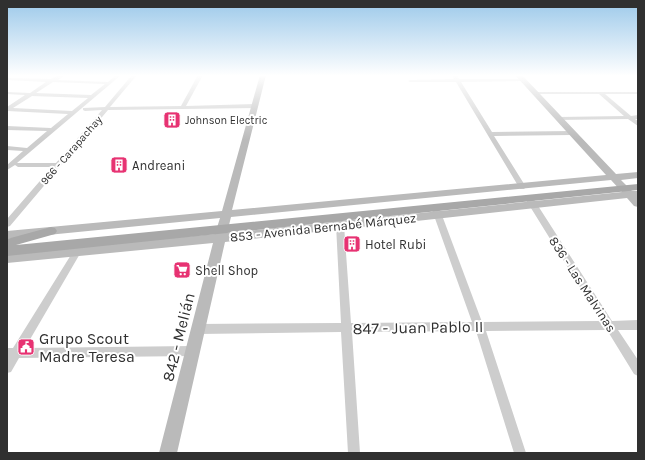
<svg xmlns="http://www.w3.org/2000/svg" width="645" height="460" font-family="Karla,sans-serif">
	<rect width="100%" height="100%" fill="#fff"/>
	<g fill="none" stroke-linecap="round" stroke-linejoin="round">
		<!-- street -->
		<g fill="#cdcdcd" fill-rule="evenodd">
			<path d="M 59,75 L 65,75 L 58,80 L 108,82 L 116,75 L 121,75 L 17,163 L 56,163 L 102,110 L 85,111 L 83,110 L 83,108 L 105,107 L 132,75 L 137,75 L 110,107 L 181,106 L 198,75 L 203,75 L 186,106 L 255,104 L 258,106 L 255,108 L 108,110 L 10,226 L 7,227 L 7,219 L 52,167 L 18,167 L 15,165 L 7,170 L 7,165 L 23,151 L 7,150 L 7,146 L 27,148 L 47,131 L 7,130 L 7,126 L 51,128 L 68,114 L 7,111 L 7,107 L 25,95 L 7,94 L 7,92 L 30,93 L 46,82 L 7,80 L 7,78 L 51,79 ZM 53,82 L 105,84 L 91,95 L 36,93 ZM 32,96 L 88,98 L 72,111 L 13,108 Z"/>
			<path d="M 452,75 L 457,75 L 459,79 L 524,79 L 524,80 L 522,81 L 461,82 L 492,132 L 571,131 L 574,133 L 571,135 L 494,136 L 526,187 L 524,189 L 520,189 L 456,82 L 410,82 L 408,81 L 410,80 L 454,79 Z"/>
			<path d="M 533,92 L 638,92 L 638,94 L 605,94 L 631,116 L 638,115 L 638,119 L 635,119 L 638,121 L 638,126 L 628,119 L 556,120 L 556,118 L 558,117 L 624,116 L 599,94 L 533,94 Z"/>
			<path d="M 527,198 L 533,198 L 612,321 L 638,320 L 638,330 L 618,330 L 638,360 L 638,376 L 634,374 L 607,330 L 486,331 L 526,453 L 514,453 L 476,331 L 352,332 L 360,453 L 348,453 L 341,332 L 198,334 L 194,332 L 193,329 L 194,326 L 198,324 L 341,323 L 336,225 L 333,219 L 337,216 L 340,217 L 344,225 L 351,323 L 472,322 L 432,210 L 436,207 L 440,210 L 482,322 L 601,321 L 526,200 Z"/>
			<path d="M 77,249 L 80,250 L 81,252 L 25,348 L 192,346 L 196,347 L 197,351 L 196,355 L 192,356 L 19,358 L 11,372 L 7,373 L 7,348 L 13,348 L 74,250 Z"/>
		</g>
		<!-- secondary -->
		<path fill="#bababa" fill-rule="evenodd" d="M 260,75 L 266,75 L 232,210 L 606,175 L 515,75 L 522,75 L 616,174 L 638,172 L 638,178 L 621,180 L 632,191 L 638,191 L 638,207 L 634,206 L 627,198 L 225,242 L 177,453 L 159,453 L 213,243 L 7,263 L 7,253 L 215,234 L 220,218 L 7,239 L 7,231 L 222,211 ZM 611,180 L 622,192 L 227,233 L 231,217 Z"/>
		<!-- primary -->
		<path fill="#a8a8a8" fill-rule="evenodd" d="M 638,184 L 638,190 L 7,256 L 7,239 L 51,227 L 55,228 L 57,231 L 55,234 L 16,245 Z"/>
	</g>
	<!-- sky -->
	<linearGradient id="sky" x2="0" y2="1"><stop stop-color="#9cc9ea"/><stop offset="0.54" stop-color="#fff"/><stop offset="1" stop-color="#fff" stop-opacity="0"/></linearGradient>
	<rect width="645" height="140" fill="url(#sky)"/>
	<!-- icons -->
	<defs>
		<g id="building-square" transform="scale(0.9)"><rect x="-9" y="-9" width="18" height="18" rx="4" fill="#e73272" stroke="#fff"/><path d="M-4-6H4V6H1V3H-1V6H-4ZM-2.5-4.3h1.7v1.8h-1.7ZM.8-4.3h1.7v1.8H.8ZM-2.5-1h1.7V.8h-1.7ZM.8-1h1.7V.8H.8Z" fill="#fff"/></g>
		<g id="supermarket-square" transform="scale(0.9)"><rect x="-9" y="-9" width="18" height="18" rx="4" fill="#e73272" stroke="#fff"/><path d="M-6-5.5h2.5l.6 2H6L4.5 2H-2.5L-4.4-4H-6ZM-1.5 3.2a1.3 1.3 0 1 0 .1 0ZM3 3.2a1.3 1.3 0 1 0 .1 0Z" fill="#fff"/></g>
		<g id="civic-square" transform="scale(0.9)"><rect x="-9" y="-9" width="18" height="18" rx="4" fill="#e73272" stroke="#fff"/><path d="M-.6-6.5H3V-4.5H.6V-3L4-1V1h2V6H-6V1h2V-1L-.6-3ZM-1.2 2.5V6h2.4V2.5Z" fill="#fff"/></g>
	</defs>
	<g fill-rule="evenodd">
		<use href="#building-square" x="172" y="120"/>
		<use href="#building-square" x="119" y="165"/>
		<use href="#building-square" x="352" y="244"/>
		<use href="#supermarket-square" x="182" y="270"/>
		<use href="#civic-square" x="26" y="347"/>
	</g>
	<g text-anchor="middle" stroke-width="4" stroke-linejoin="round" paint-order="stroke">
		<!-- far-poi labels -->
		<g font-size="11" fill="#303030" stroke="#fff" text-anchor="start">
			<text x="185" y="124">Johnson Electric</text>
		</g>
		<!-- far-street labels -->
		<g font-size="11" fill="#303030" stroke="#fff">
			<text transform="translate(71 150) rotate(-49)" y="4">966 - Carapachay</text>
		</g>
		<!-- poi labels -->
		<g font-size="13" fill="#303030" stroke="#fff" text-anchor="start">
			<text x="132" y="170">Andreani</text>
			<text x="365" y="249">Hotel Rubi</text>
			<text x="195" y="275">Shell Shop</text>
		</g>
		<!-- street labels -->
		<g font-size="13" fill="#303030" stroke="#fff">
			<text transform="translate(323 227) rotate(-6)" y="5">853 - Avenida Bernabé Márquez</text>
			<text transform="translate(583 284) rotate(57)" y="5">836 - Las Malvinas</text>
		</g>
		<!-- near-street labels -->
		<g font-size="16" fill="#303030" stroke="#fff">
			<text transform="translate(418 327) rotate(-1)" y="6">847 - Juan Pablo II</text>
			<text transform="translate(178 337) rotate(-76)" y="6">842 - Melián</text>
		</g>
		<!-- near-poi labels -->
		<g font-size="16" fill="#303030" stroke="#fff" text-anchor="start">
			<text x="39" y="344">Grupo Scout<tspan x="39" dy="18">Madre Teresa</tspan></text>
		</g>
	</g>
	<!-- border -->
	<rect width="645" height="460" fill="none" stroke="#303030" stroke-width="16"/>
</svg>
